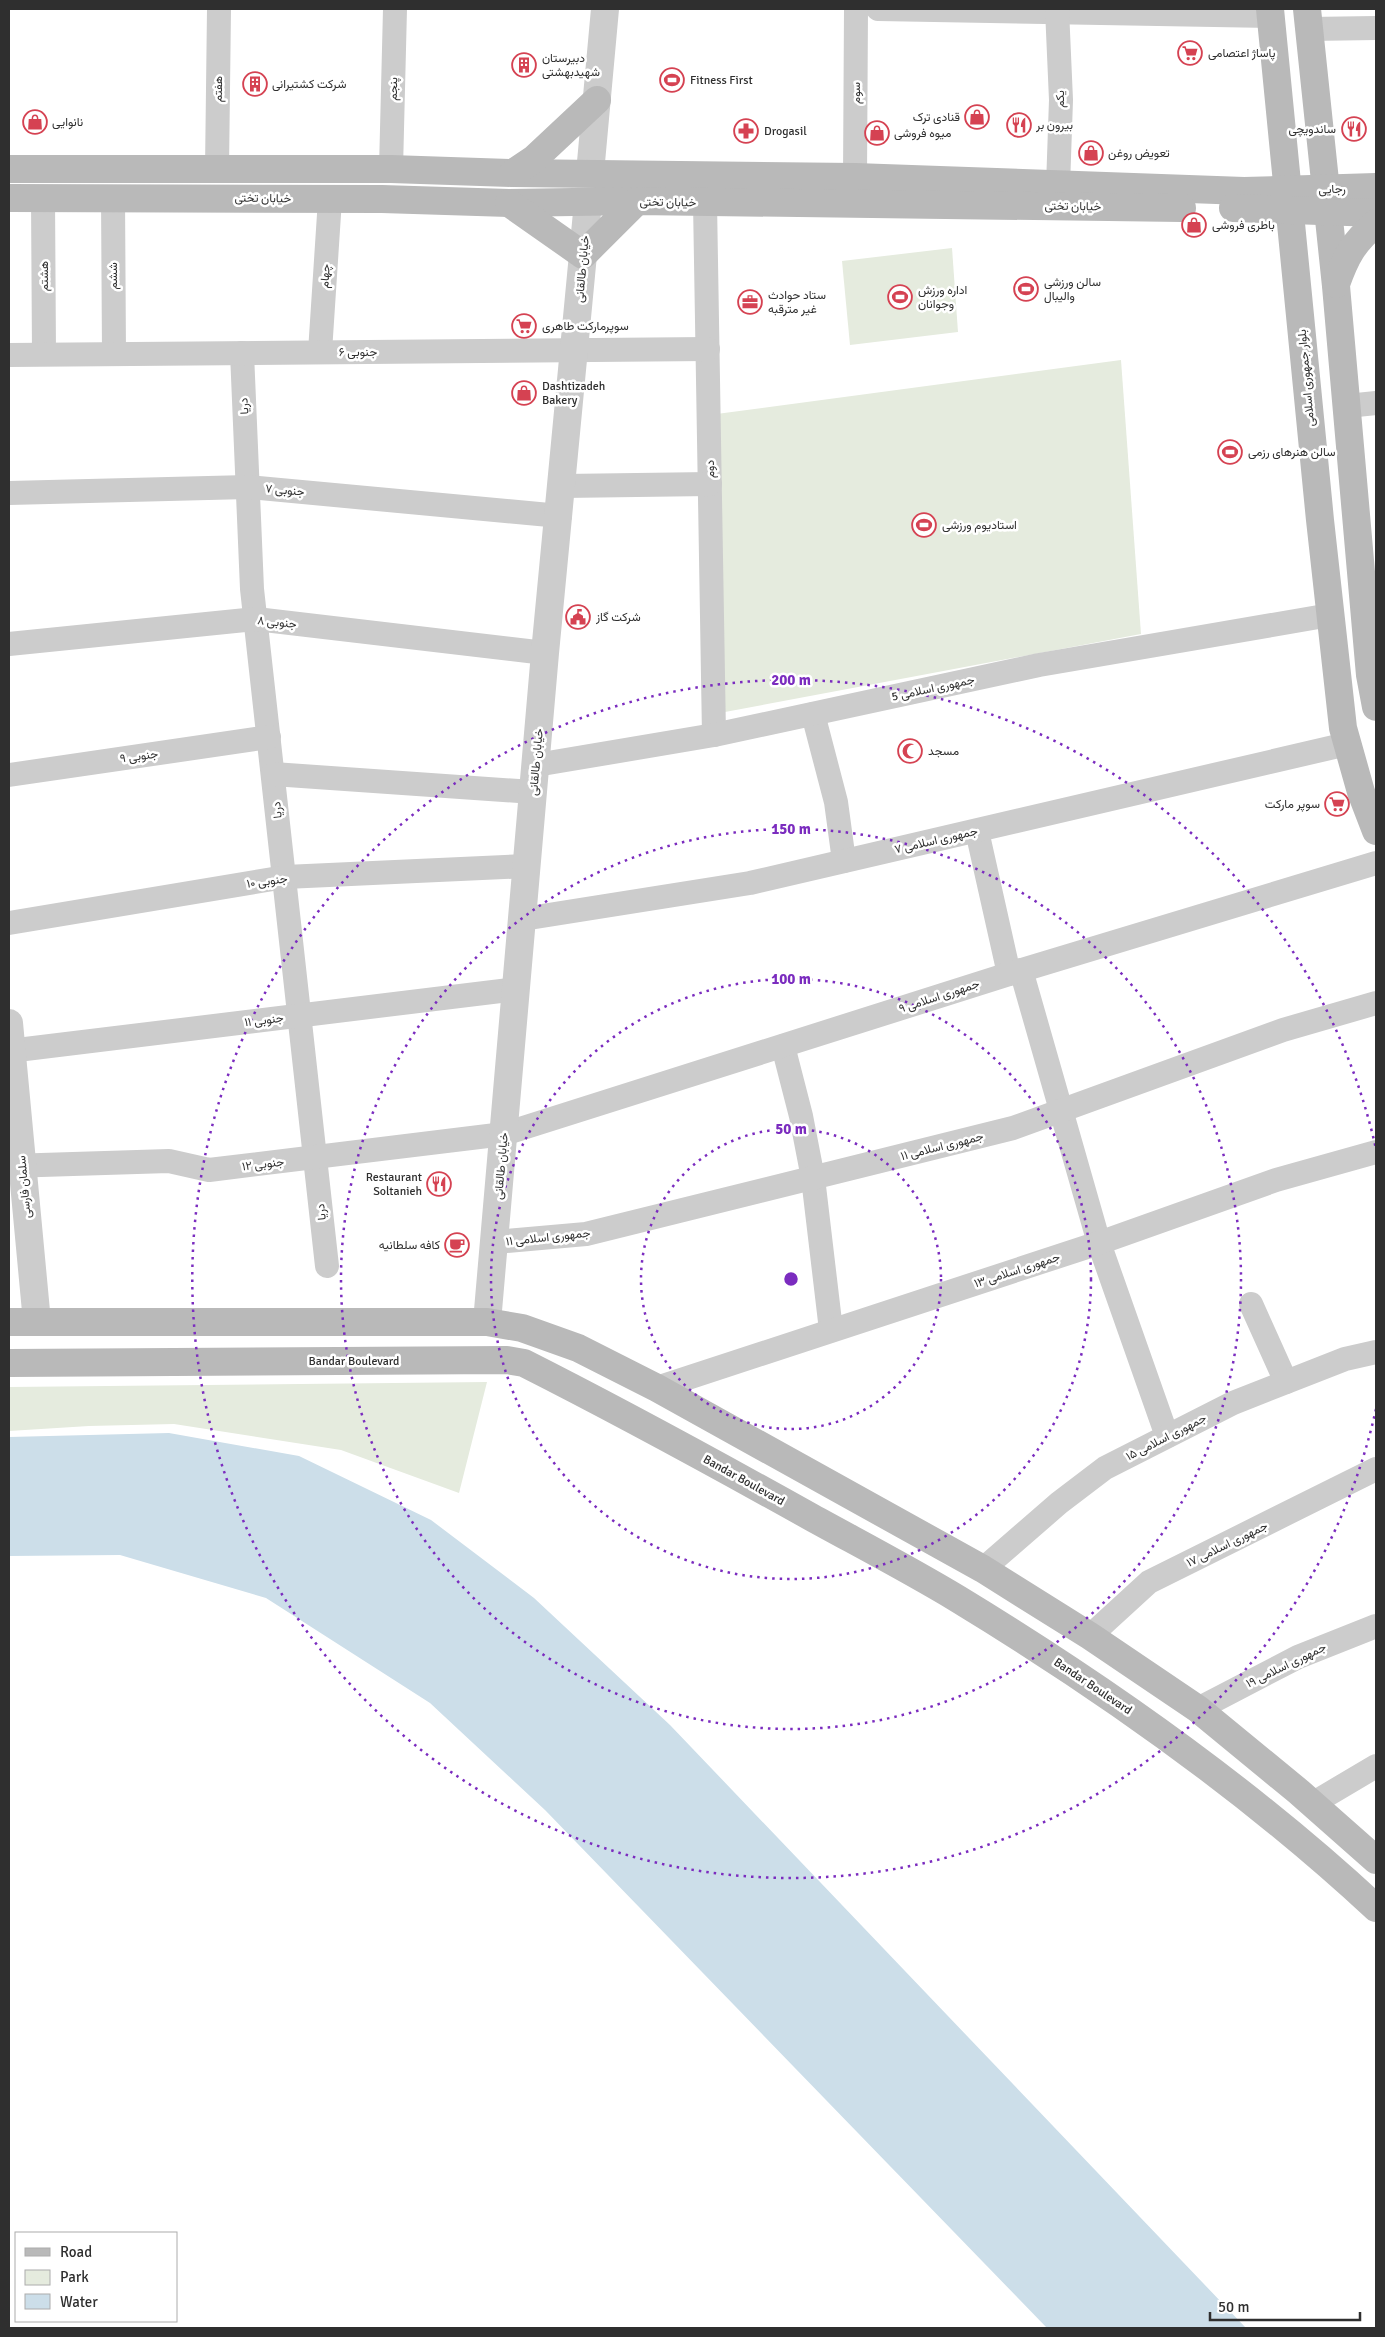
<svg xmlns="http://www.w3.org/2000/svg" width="1385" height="2337" font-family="Signika,Vazirmatn,sans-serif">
	<rect width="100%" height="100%" fill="#fff"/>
	<!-- green -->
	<g fill="#e5ebde">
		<path d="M 952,248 L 958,332 L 850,345 L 842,261 Z"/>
		<path d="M 1121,360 L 1141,634 L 725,712 L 709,415 Z"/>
		<path d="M 487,1382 L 459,1493 L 341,1450 L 174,1424 L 89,1426 L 9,1431 L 9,1387 Z"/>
	</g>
	<!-- water -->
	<path fill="#ccdee9" d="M 169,1433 L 299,1456 L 431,1520 L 534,1598 L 670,1725 L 1246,2328 L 1047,2328 L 545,1810 L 430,1703 L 266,1598 L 120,1555 L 9,1556 L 9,1437 Z"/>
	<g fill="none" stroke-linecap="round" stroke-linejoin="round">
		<!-- minor -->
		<g stroke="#ccc" stroke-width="24">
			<path d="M 878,9 L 1271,16"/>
			<path d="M 1057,9 L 1061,100 L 1058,186"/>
			<path d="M 1309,29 L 1376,28"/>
			<path d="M 217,169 L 219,9"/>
			<path d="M 391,169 L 395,9"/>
			<path d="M 855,177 L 856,9"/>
			<path d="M 113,197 L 114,354"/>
			<path d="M 43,198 L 44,354"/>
			<path d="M 705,202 L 714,735"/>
			<path d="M 320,352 L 330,199"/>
			<path d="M 242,353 L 252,589 L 327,1266"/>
			<path d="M 9,355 L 708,349"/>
			<path d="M 1347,406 L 1376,403"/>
			<path d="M 563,486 L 710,484"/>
			<path d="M 9,493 L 248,487 L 560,516"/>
			<path d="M 9,644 L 256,619 L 545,653"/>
			<path d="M 813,714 L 836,802 L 844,861"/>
			<path d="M 536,765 L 714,735 L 1039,665 L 1330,615"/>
			<path d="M 273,774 L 533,792"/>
			<path d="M 9,775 L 269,737"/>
			<path d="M 977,831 L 1009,974"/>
			<path d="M 523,919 L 750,883 L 1347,744"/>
			<path d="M 9,923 L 285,877 L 527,866"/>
			<path d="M 1021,970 L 1099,1243 L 1167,1436"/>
			<path d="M 783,1046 L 801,1116 L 813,1178 L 831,1330"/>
			<path d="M 9,1051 L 517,989"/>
			<path d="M 9,1166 L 169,1161 L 209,1170 L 504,1134 L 1009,974 L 1376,863"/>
			<path d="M 495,1242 L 586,1234 L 1013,1128 L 1283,1030 L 1376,1003"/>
			<path d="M 1251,1304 L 1286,1382"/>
			<path d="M 657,1388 L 1099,1243 L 1276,1180 L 1376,1152"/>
			<path d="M 983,1569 L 1059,1503 L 1105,1468 L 1233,1403 L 1345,1359 L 1376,1352"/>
			<path d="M 1090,1636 L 1149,1582 L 1376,1469"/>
			<path d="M 1198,1709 L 1298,1657 L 1376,1626"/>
			<path d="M 1312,1804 L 1376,1766"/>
		</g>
		<!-- tertiary -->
		<g stroke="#ccc" stroke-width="28">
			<path d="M 590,173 L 605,9"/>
			<path d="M 9,1023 L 37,1322"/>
			<path d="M 487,1322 L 545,653 L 588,202"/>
		</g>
		<!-- secondary -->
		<g stroke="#b9b9b9" stroke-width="28">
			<path d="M 1270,9 L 1320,520 L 1343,728 L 1361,792 L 1376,831"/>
			<path d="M 1307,9 L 1336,286 L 1370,675 L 1376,707"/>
			<path d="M 9,169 L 391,169 L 513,173 L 855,177 L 1244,191 L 1376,187"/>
			<path d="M 513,173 L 534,159 L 597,100"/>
			<path d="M 9,198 L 382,199 L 509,203 L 637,201 L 1182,208"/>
			<path d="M 509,203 L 583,255 L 637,201"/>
			<path d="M 1233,208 L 1376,213"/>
			<path d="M 1336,284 C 1346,256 1353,243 1376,223"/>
			<path d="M 9,1322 L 487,1322 L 522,1328 L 578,1348 L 657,1388 L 983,1569 L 1090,1636 L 1198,1709 L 1299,1792 L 1376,1860"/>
			<path d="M 9,1363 L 507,1360 L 524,1363 C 621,1412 716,1464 811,1517 C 860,1544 910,1570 958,1599 C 1106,1689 1249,1790 1376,1908"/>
		</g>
	</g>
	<!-- distance rings -->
	<g fill="none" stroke="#7b2cbf" stroke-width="2.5" stroke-dasharray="2.5 5">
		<circle cx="791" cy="1279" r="150"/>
		<circle cx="791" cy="1279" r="300"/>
		<circle cx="791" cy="1279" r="450"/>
		<path d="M1376 1409A599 599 0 1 1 1376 1149"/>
	</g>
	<!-- icons -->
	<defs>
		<g id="supermarket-ring" transform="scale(1.25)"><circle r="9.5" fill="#fff" stroke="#d54252" stroke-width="1.5"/><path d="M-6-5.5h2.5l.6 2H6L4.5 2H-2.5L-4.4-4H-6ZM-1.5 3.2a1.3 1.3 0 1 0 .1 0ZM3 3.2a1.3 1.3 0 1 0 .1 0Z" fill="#d54252"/></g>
		<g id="building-ring" transform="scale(1.25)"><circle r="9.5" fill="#fff" stroke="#d54252" stroke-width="1.5"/><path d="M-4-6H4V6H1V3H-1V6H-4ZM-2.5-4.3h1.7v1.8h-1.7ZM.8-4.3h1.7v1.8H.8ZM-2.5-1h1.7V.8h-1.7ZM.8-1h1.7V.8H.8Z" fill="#d54252"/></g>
		<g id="stadium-ring" transform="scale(1.25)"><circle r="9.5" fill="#fff" stroke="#d54252" stroke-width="1.5"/><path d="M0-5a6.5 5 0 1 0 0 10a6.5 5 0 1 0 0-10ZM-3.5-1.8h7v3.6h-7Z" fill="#d54252"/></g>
		<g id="shop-ring" transform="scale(1.25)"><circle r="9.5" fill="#fff" stroke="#d54252" stroke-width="1.5"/><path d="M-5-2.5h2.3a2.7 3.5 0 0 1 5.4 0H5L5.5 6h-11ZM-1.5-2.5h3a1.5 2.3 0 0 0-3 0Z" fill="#d54252"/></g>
		<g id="restaurant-ring" transform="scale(1.25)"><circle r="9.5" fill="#fff" stroke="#d54252" stroke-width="1.5"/><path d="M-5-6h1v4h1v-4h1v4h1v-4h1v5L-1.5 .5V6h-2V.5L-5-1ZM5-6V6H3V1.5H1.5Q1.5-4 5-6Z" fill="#d54252"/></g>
		<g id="pharmacy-ring" transform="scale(1.25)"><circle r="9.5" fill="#fff" stroke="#d54252" stroke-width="1.5"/><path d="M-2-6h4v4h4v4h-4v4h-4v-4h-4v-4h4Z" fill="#d54252"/></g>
		<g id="office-ring" transform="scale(1.25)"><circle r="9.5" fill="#fff" stroke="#d54252" stroke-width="1.5"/><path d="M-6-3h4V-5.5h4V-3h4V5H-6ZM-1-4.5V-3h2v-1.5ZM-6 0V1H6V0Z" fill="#d54252"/></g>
		<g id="civic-ring" transform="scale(1.25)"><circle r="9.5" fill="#fff" stroke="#d54252" stroke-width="1.5"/><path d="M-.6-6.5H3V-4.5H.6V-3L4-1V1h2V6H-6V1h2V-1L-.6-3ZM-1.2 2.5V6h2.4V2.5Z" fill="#d54252"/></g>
		<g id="mosque-ring" transform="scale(1.25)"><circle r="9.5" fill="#fff" stroke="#d54252" stroke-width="1.5"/><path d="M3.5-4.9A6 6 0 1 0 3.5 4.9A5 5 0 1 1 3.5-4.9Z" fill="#d54252"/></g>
		<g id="cafe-ring" transform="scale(1.25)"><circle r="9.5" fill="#fff" stroke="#d54252" stroke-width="1.5"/><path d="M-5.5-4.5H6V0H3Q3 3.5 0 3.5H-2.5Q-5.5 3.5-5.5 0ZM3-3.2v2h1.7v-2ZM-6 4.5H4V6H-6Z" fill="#d54252"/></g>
	</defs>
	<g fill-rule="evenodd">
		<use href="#supermarket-ring" x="1190" y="53"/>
		<use href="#building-ring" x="524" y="65"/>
		<use href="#stadium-ring" x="672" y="80"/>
		<use href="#building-ring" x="255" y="84"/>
		<use href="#shop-ring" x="977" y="117"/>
		<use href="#shop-ring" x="35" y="122"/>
		<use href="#restaurant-ring" x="1019" y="125"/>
		<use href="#restaurant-ring" x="1354" y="129"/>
		<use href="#pharmacy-ring" x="746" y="131"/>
		<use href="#shop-ring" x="877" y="133"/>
		<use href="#shop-ring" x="1091" y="153"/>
		<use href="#shop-ring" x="1194" y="225"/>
		<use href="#stadium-ring" x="1026" y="289"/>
		<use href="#stadium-ring" x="900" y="297"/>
		<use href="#office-ring" x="750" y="302"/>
		<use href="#supermarket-ring" x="524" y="326"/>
		<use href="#shop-ring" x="524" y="393"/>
		<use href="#stadium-ring" x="1230" y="452"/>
		<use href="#stadium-ring" x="924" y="525"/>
		<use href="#civic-ring" x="578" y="617"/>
		<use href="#mosque-ring" x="910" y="751"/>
		<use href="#supermarket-ring" x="1337" y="804"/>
		<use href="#restaurant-ring" x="439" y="1184"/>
		<use href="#cafe-ring" x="457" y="1245"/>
	</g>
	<g text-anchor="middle" stroke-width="5" stroke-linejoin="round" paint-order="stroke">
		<!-- poi labels -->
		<g font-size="12" fill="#2f2f2f" stroke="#fff" text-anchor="start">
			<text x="1208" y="57">پاساژ اعتصامی</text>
			<text x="542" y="62">دبیرستان<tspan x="542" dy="14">شهیدبهشتی</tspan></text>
			<text x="690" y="84">Fitness First</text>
			<text x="272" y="88">شرکت کشتیرانی</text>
			<text x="960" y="121" text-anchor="end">قنادی ترک</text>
			<text x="52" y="126">نانوایی</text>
			<text x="1036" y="129">بیرون بر</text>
			<text x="1336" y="133" text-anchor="end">ساندویچی</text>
			<text x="764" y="135">Drogasil</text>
			<text x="894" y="137">میوه فروشی</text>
			<text x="1108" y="157">تعویض روغن</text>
			<text x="1212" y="229">باطری فروشی</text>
			<text x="1044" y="286">سالن ورزشی<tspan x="1044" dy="14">والیبال</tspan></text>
			<text x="918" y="294">اداره ورزش<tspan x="918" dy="14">وجوانان</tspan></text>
			<text x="768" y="299">ستاد حوادث<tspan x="768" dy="14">غیر مترقبه</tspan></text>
			<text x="542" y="330">سوپرمارکت طاهری</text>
			<text x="542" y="390">Dashtizadeh<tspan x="542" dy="14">Bakery</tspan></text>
			<text x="1248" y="456">سالن هنرهای رزمی</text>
			<text x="942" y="529">استادیوم ورزشی</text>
			<text x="596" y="621">شرکت گاز</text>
			<text x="928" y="755">مسجد</text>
			<text x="1320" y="808" text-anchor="end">سوپر مارکت</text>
			<text x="422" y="1181" text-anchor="end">Restaurant<tspan x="422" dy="14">Soltanieh</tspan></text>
			<text x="440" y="1249" text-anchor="end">کافه سلطانیه</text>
		</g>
		<!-- street labels -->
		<g font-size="12" fill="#2f2f2f" stroke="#fff">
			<text transform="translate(218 89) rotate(-89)" y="4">هفتم</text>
			<text transform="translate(393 89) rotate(-89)" y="4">پنجم</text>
			<text transform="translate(856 93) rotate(-90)" y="4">سوم</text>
			<text transform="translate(1060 99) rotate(-90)" y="4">یکم</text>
			<text transform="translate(1332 189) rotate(-2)" y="4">رجایی</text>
			<text transform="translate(263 198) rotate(1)" y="4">خیابان تختی</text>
			<text transform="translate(668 202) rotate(1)" y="4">خیابان تختی</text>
			<text transform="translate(1073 206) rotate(1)" y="4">خیابان تختی</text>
			<text transform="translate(582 269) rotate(-85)" y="4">خیابان طالقانی</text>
			<text transform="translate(44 276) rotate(-90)" y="4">هشتم</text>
			<text transform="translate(113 276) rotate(-90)" y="4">ششم</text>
			<text transform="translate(325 276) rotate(-86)" y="4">چهام</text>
			<text x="358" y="356">۶ جنوبی</text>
			<text transform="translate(1306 378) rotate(-95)" y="4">بلوار جمهوری اسلامی</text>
			<text transform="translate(244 406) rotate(-93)" y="4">دریا</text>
			<text transform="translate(710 469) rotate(-91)" y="4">دوم</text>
			<text transform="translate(285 490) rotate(5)" y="4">۷ جنوبی</text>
			<text transform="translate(277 622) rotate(6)" y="4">۸ جنوبی</text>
			<text transform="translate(933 688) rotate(-12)" y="4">جمهوری اسلامی 5</text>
			<text transform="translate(139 756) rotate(-8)" y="4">۹ جنوبی</text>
			<text transform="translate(536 762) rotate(-85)" y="4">خیابان طالقانی</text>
			<text transform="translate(277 810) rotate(-96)" y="4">دریا</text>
			<text transform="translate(936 840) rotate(-13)" y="4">جمهوری اسلامی ۷</text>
			<text transform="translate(267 881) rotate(-8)" y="4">۱۰ جنوبی</text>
			<text transform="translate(939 996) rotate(-18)" y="4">جمهوری اسلامی ۹</text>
			<text transform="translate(264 1020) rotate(-7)" y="4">۱۱ جنوبی</text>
			<text transform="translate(942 1146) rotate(-14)" y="4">جمهوری اسلامی ۱۱</text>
			<text transform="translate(263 1164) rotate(-7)" y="4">۱۲ جنوبی</text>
			<text transform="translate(501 1166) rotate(-85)" y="4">خیابان طالقانی</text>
			<text transform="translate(24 1187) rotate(-95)" y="4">سلمان فارسی</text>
			<text transform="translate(321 1212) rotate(-97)" y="4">دریا</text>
			<text transform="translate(548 1237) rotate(-6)" y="4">جمهوری اسلامی ۱۱</text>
			<text transform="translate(1017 1270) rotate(-18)" y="4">جمهوری اسلامی ۱۳</text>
			<text x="354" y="1365">Bandar Boulevard</text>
			<text transform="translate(1166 1437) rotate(-27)" y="4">جمهوری اسلامی ۱۵</text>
			<text transform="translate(744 1480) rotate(29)" y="4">Bandar Boulevard</text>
			<text transform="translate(1227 1544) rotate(-26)" y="4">جمهوری اسلامی ۱۷</text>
			<text transform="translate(1286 1665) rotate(-26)" y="4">جمهوری اسلامی ۱۹</text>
			<text transform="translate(1093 1686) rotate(34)" y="4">Bandar Boulevard</text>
		</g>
	</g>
	<circle cx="791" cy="1279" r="8" fill="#7b2cbf" stroke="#fff" stroke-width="2.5"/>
	<g font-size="15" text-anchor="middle" font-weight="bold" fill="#7b2cbf" stroke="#fff" stroke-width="5" stroke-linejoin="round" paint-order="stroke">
		<text x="791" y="685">200 m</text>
		<text x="791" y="834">150 m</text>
		<text x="791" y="984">100 m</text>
		<text x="791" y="1134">50 m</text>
	</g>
	<!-- border -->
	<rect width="1385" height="2337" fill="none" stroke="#2f2f2f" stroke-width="20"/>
	<!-- legend -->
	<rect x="15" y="2232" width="162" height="90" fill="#ffffff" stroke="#acacac"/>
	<rect x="25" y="2248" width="25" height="8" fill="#b9b9b9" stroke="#acacac"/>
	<text x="60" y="2257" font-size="15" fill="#2f2f2f">Road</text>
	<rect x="25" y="2270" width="25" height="15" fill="#e5ebde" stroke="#acacac"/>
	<text x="60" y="2282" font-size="15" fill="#2f2f2f">Park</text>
	<rect x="25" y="2294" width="25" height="15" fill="#ccdee9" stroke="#acacac"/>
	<text x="60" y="2307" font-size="15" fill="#2f2f2f">Water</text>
	<!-- scale -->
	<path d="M1210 2312v8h150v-8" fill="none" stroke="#2f2f2f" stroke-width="2.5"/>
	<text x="1218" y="2312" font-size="15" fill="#2f2f2f" stroke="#ffffff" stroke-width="4" paint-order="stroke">50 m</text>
</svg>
